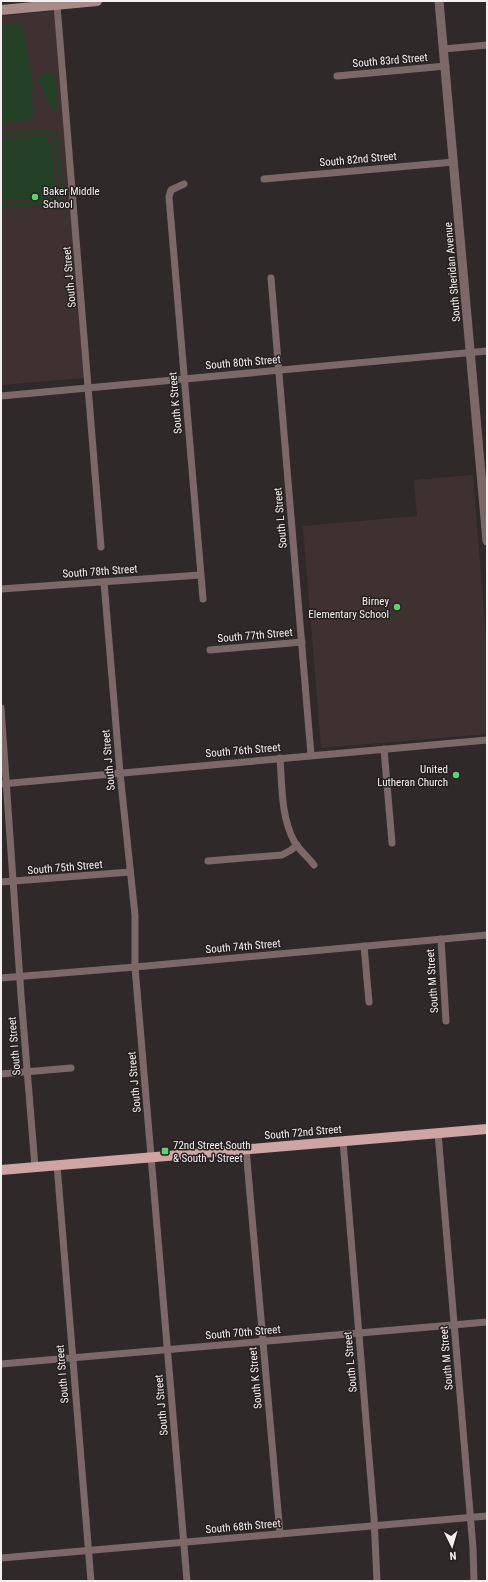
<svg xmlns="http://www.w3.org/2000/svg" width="488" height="1582" font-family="'Roboto Condensed',sans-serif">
	<rect width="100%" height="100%" fill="#302929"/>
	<!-- built -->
	<g fill="#3f3131">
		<path d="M 54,11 L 84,378 L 1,385 L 1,16 Z"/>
		<path d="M 473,475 L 487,650 L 487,734 L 321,748 L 303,526 L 417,516 L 414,480 Z"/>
	</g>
	<!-- green -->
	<g fill="#244027">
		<path d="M 22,24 L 34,89 L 31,90 L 34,116 L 29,120 L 5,123 L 5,125 L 1,125 L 1,25 Z"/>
		<path d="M 46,72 L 54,75 C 52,81 56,83 57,89 C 57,98 54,96 58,106 L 56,113 L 45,97 L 39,77 Z"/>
		<path d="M 45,129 L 54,132 L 58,137 L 63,189 C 63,197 59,202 51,204 L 1,208 L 1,204 L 51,200 L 59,195 L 60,189 L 55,138 L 51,134 L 45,132 L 1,136 L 1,133 Z"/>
		<path d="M 47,135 L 48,143 L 52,142 L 56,189 L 52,189 L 53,197 L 1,201 L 1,139 Z"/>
	</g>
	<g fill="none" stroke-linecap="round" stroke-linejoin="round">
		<!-- minor -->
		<g stroke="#7d6868" stroke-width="7">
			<path d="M 57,5 L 101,547"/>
			<path d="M 444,49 L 487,45"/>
			<path d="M 337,76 L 446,66"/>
			<path d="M 264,179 L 454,162"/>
			<path d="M 184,184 L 171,190 L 169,197 L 203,599"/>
			<path d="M 271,278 L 311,755"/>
			<path d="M 1,396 L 487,351"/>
			<path d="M 104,582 L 120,773 L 135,915 L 135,967 L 187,1581"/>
			<path d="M 1,589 L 200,575"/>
			<path d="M 210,650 L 302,642"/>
			<path d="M 1,708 L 21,995 L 35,1167"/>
			<path d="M 384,749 L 392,843"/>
			<path d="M 280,758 C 282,785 281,817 294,841 C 299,850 308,857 314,865"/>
			<path d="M 1,784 L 487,740"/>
			<path d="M 208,861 L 282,855 L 291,850 L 297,845"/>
			<path d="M 1,882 L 130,872"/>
			<path d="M 441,939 L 446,1021"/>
			<path d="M 364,946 L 369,1002"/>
			<path d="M 1,978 L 135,967 L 487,935"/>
			<path d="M 1,1074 L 71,1068"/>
			<path d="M 438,1133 L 473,1548 L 474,1581"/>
			<path d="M 343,1141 L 374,1517 L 377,1581"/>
			<path d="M 246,1149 L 280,1534"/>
			<path d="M 57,1165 L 91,1581"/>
			<path d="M 1,1364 L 487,1322"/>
			<path d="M 1,1558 L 487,1516"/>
		</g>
		<!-- tertiary -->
		<path stroke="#7d6868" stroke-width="9" d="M 439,1 L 487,541"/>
		<!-- secondary -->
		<path stroke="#aa8b89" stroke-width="10" d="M 1,10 L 97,1"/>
		<!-- primary -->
		<path stroke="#cea5a3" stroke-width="10" d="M 1,1170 L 487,1129"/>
	</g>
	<!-- markers -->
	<g fill="#5ad56e" stroke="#262020" stroke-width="1.5">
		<circle cx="35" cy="197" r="4"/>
		<circle cx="397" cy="607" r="4"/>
		<circle cx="456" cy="775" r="4"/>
		<rect x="161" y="1147" width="8" height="8" rx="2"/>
	</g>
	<g text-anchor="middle" stroke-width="3" stroke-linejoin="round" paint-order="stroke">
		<!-- street labels -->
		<g font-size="11" fill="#f5f0f0" stroke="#262020">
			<text transform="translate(390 60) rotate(-5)" y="4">South 83rd Street</text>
			<text transform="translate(358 159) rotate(-5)" y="4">South 82nd Street</text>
			<text transform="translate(452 272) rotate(-95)" y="4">South Sheridan Avenue</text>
			<text transform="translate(69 277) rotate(-95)" y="4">South J Street</text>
			<text transform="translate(243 362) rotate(-5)" y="4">South 80th Street</text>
			<text transform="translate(175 403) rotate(-95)" y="4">South K Street</text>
			<text transform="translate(280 518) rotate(-95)" y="4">South L Street</text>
			<text transform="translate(100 571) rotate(-4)" y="4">South 78th Street</text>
			<text transform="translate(255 635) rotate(-5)" y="4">South 77th Street</text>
			<text transform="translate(243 750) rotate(-5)" y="4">South 76th Street</text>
			<text transform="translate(108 760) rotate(-95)" y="4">South J Street</text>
			<text transform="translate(65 867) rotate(-5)" y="4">South 75th Street</text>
			<text transform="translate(243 946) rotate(-5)" y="4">South 74th Street</text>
			<text transform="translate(432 981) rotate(-94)" y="4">South M Street</text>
			<text transform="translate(14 1046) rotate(-95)" y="4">South I Street</text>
			<text transform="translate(134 1082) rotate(-95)" y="4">South J Street</text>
			<text transform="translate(303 1132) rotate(-5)" y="4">South 72nd Street</text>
			<text transform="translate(243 1332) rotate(-5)" y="4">South 70th Street</text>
			<text transform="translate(446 1358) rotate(-95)" y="4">South M Street</text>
			<text transform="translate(350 1362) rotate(-95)" y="4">South L Street</text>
			<text transform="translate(62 1374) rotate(-95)" y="4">South I Street</text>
			<text transform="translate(255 1378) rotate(-95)" y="4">South K Street</text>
			<text transform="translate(161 1405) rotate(-95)" y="4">South J Street</text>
			<text transform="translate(243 1526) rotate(-5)" y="4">South 68th Street</text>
		</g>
		<!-- poi labels -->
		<g font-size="11" fill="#f5f0f0" stroke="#262020" text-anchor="start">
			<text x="43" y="195">Baker Middle<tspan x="43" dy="13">School</tspan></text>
			<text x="389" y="605" text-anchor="end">Birney<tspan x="389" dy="13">Elementary School</tspan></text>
			<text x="448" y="773" text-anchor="end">United<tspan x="448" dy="13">Lutheran Church</tspan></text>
			<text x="173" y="1149">72nd Street South<tspan x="173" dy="13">&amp; South J Street</tspan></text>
		</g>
	</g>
	<!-- border -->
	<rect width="488" height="1582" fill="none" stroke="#f5f0f0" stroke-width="4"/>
	<!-- north arrow -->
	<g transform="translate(452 1546) rotate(175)" stroke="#262020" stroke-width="3" paint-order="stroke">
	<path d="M0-3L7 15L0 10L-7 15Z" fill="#f5f0f0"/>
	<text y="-6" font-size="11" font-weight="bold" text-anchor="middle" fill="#f5f0f0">N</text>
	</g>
</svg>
